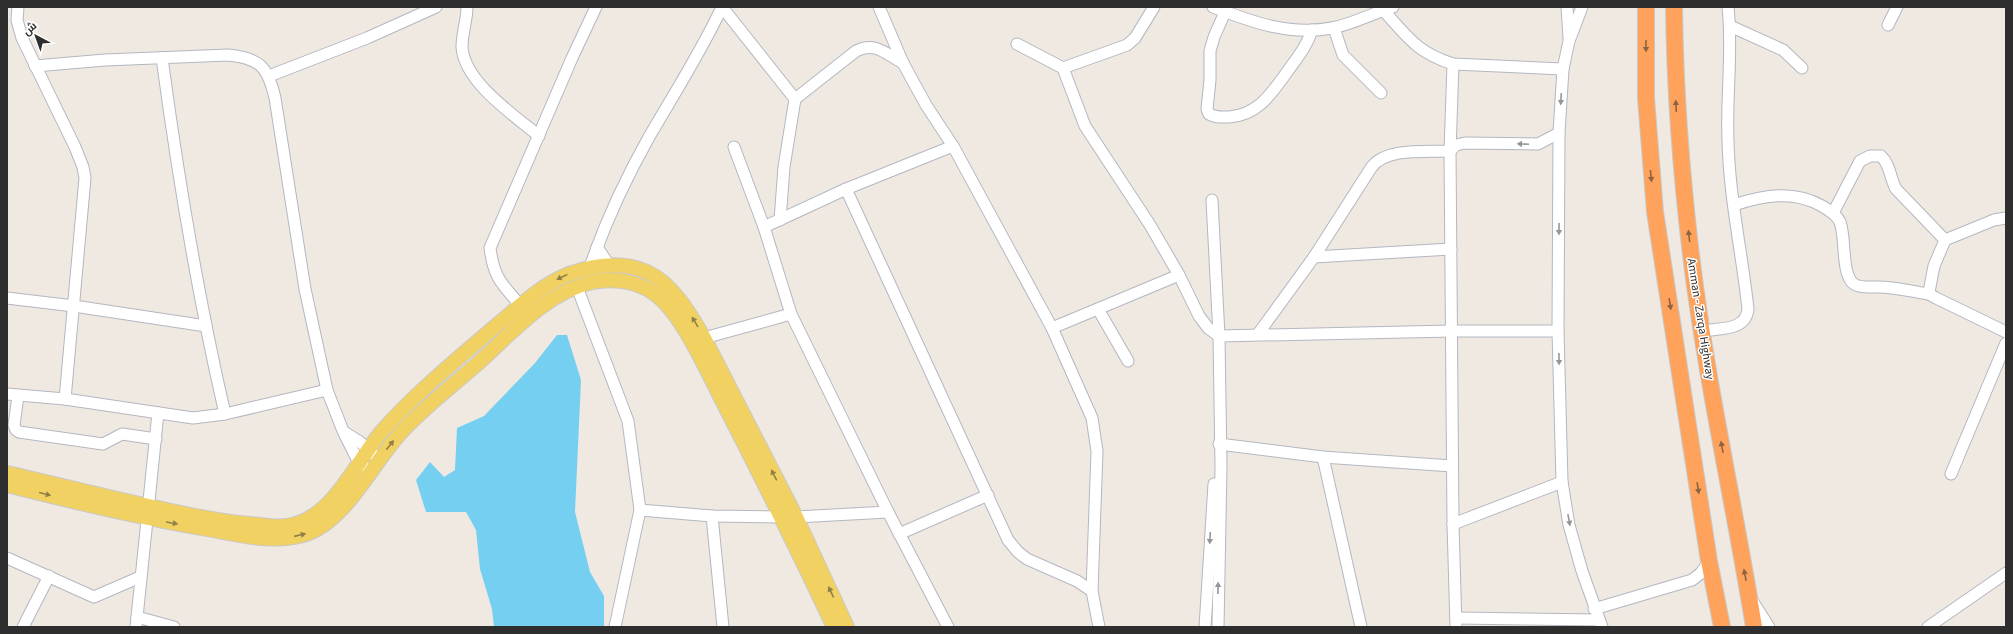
<svg xmlns="http://www.w3.org/2000/svg" width="2013" height="634" font-family="'Source Sans 3',Cairo,sans-serif">
	<rect width="100%" height="100%" fill="#efe9e1"/>
	<!-- water -->
	<path fill="#75cff0" d="M 557,335 L 567,335 L 581,380 L 575,512 L 590,572 L 604,596 L 604,627 L 494,627 L 492,609 L 480,569 L 476,530 L 466,512 L 426,512 L 416,480 L 430,462 L 444,477 L 455,470 L 457,428 L 484,416 L 535,363 Z"/>
	<g fill="none" stroke-linecap="round" stroke-linejoin="round">
		<!-- minor casing -->
		<g stroke="#b4b7c1" stroke-width="13">
			<g id="minor">
				<path d="M 18,7 L 17,20 L 22,38 L 75,147 L 83,167 L 85,178 L 65,399"/>
				<path d="M 467,7 C 467,20 462,33 462,47 C 464,82 514,115 539,136"/>
				<path d="M 722,7 L 795,99 L 856,51 C 875,41 886,54 903,63"/>
				<path d="M 879,7 L 903,63 L 926,105 L 953,146 L 1052,328 L 1092,418 L 1097,451 L 1092,591"/>
				<path d="M 1213,7 C 1252,22 1289,36 1332,28 C 1353,24 1373,13 1393,7"/>
				<path d="M 1567,7 L 1569,38"/>
				<path d="M 1582,7 L 1569,41 L 1563,69 L 1559,133 L 1558,331 L 1562,482 L 1569,525 L 1582,571 L 1602,627"/>
				<path d="M 1383,10 C 1408,37 1416,52 1453,64 L 1563,69"/>
				<path d="M 1225,12 L 1214,37 L 1210,51 L 1210,80 L 1207,109 L 1209,114 C 1216,118 1221,117 1229,117 C 1258,115 1271,94 1287,72 C 1297,58 1307,46 1312,30"/>
				<path d="M 1888,25 L 1897,7"/>
				<path d="M 1730,26 L 1783,50 L 1802,68"/>
				<path d="M 1334,28 L 1343,55 L 1381,93"/>
				<path d="M 1017,44 L 1063,68 L 1085,126 L 1150,225 L 1179,275 L 1199,316 L 1208,328 L 1219,336 L 1452,331 L 1558,331"/>
				<path d="M 162,58 C 178,177 198,297 225,414"/>
				<path d="M 1453,64 L 1450,151 L 1453,524 L 1456,627"/>
				<path d="M 35,66 L 105,60 L 228,55 C 261,58 268,68 275,98 L 305,289 L 327,390 L 343,431 L 359,463 L 364,466"/>
				<path d="M 1063,68 L 1127,45 L 1135,38 L 1154,7"/>
				<path d="M 269,76 L 367,38 L 436,7"/>
				<path d="M 734,147 L 764,227 L 791,314 L 888,512 L 948,627"/>
				<path d="M 846,189 L 1008,540 L 1018,552 L 1027,559 L 1077,581 L 1092,591 L 1099,627"/>
				<path d="M 1212,200 L 1219,336 L 1221,466 L 1218,627"/>
				<path d="M 1734,205 C 1764,195 1794,190 1822,206 C 1829,210 1837,215 1840,222 C 1846,237 1841,275 1854,284 C 1860,288 1868,287 1875,287 C 1893,286 1912,292 1929,294"/>
				<path d="M 1833,213 L 1860,161 L 1870,156 L 1881,156 C 1890,164 1890,178 1896,189 L 1945,240"/>
				<path d="M 2006,218 L 1994,220 L 1945,240 L 1934,266 L 1929,292 L 1929,294 L 1936,298 L 2006,332"/>
				<path d="M 780,220 L 784,167 L 795,99"/>
				<path d="M 764,227 L 846,189 L 953,146"/>
				<path d="M 597,247 L 609,265"/>
				<path d="M 1314,257 L 1451,249"/>
				<path d="M 590,267 C 605,223 626,178 649,137 C 674,94 701,52 722,7"/>
				<path d="M 577,287 L 628,421 L 640,510 L 615,627"/>
				<path d="M 7,298 L 74,306 L 206,326"/>
				<path d="M 520,305 C 501,283 494,278 490,248 L 572,58 L 596,7"/>
				<path d="M 1098,309 L 1128,361"/>
				<path d="M 1052,328 L 1179,275"/>
				<path d="M 1702,331 C 1720,328 1746,331 1748,309 C 1742,253 1729,196 1728,140 C 1726,96 1733,51 1728,7"/>
				<path d="M 1258,334 L 1314,257 L 1371,168 C 1385,147 1427,152 1450,151 L 1456,145 L 1465,143 L 1538,144 L 1559,133"/>
				<path d="M 704,338 L 791,314"/>
				<path d="M 7,394 L 65,399 L 193,418 L 225,414 L 327,390"/>
				<path d="M 18,396 L 14,425 L 16,430 L 19,432 L 103,444 L 122,434 L 156,439"/>
				<path d="M 344,432 L 360,442 L 374,455"/>
				<path d="M 1219,444 L 1323,457 L 1452,466"/>
				<path d="M 1323,457 L 1361,627"/>
				<path d="M 1951,474 L 2006,343"/>
				<path d="M 640,510 L 712,516 L 782,517"/>
				<path d="M 712,516 L 723,627"/>
				<path d="M 796,517 L 888,512"/>
				<path d="M 1453,524 L 1562,482"/>
				<path d="M 899,534 L 988,495"/>
				<path d="M 7,558 L 94,597 L 140,577"/>
				<path d="M 1753,602 L 1769,627"/>
				<path d="M 1594,609 L 1692,580 L 1701,573 L 1709,561"/>
				<path d="M 137,617 L 174,627"/>
				<path d="M 1456,618 L 1599,620"/>
				<path d="M 23,627 L 49,576"/>
				<path d="M 136,627 L 158,413"/>
				<path d="M 1205,627 L 1214,484"/>
				<path d="M 1928,627 L 2006,573"/>
			</g>
		</g>
		<!-- major casing -->
		<g stroke="#c9c9c9" stroke-width="16">
			<g id="major">
				<path d="M 7,473 C 60,485 113,499 167,510 C 194,516 222,522 250,524 C 265,525 281,529 296,524 C 335,513 358,459 383,430 C 415,394 454,362 491,330 C 516,310 539,286 569,274 C 594,265 622,261 647,272 C 673,284 690,314 704,338 L 796,517 L 847,627"/>
				<path d="M 7,485 C 74,502 140,518 208,529 C 240,535 277,545 309,533 C 349,517 375,458 405,428 C 427,405 453,385 477,364 C 512,333 545,293 592,282 C 617,277 643,282 661,299 C 685,321 708,373 723,402 C 761,476 798,551 834,627"/>
			</g>
		</g>
		<!-- highway casing -->
		<g stroke="#c9c9c9" stroke-width="18">
			<g id="highway">
				<path d="M 1646,7 L 1646,98 L 1655,212 L 1709,561 L 1722,627"/>
				<path d="M 1674,7 C 1675,90 1681,172 1691,255 C 1706,380 1734,503 1754,627"/>
			</g>
		</g>
		<!-- minor -->
		<use href="#minor" stroke="#fff" stroke-width="11"/>
		<!-- major -->
		<use href="#major" stroke="#f2d163" stroke-width="14"/>
		<!-- highway -->
		<use href="#highway" stroke="#ffa35c" stroke-width="16"/>
	</g>
	<!-- one-way arrows -->
	<defs><path id="oneway-solid" d="M-6-.8H1V-3.2L6.5 0L1 3.2V.8H-6Z"/></defs>
	<g fill="#8c6343">
		<use href="#oneway-solid" transform="translate(1646 46) rotate(90)"/>
		<use href="#oneway-solid" transform="translate(1676 106) rotate(-93)"/>
		<use href="#oneway-solid" transform="translate(1651 176) rotate(84)"/>
		<use href="#oneway-solid" transform="translate(1689 236) rotate(-96)"/>
		<use href="#oneway-solid" transform="translate(1670 304) rotate(81)"/>
		<use href="#oneway-solid" transform="translate(1722 447) rotate(-100)"/>
		<use href="#oneway-solid" transform="translate(1698 488) rotate(81)"/>
		<use href="#oneway-solid" transform="translate(1745 575) rotate(-101)"/>
	</g>
	<g fill="#969696">
		<use href="#oneway-solid" transform="translate(1561 99) rotate(93)"/>
		<use href="#oneway-solid" transform="translate(1523 144) rotate(-178)"/>
		<use href="#oneway-solid" transform="translate(1559 229) rotate(90)"/>
		<use href="#oneway-solid" transform="translate(1559 359) rotate(89)"/>
		<use href="#oneway-solid" transform="translate(1569 520) rotate(79)"/>
		<use href="#oneway-solid" transform="translate(1210 538) rotate(93)"/>
		<use href="#oneway-solid" transform="translate(1218 588) rotate(-89)"/>
	</g>
	<g fill="#908048">
		<use href="#oneway-solid" transform="translate(562 277) rotate(154)"/>
		<use href="#oneway-solid" transform="translate(695 322) rotate(-121)"/>
		<use href="#oneway-solid" transform="translate(390 445) rotate(-52)"/>
		<use href="#oneway-solid" transform="translate(774 475) rotate(-117)"/>
		<use href="#oneway-solid" transform="translate(45 494) rotate(14)"/>
		<use href="#oneway-solid" transform="translate(172 523) rotate(10)"/>
		<use href="#oneway-solid" transform="translate(300 535) rotate(-13)"/>
		<use href="#oneway-solid" transform="translate(831 592) rotate(-115)"/>
	</g>
	<g text-anchor="middle" stroke-width="3" stroke-linejoin="round" paint-order="stroke">
		<!-- street labels -->
		<g font-size="12" fill="#2e2e2e" stroke="#fff">
			<text transform="translate(1701 319) rotate(81)" y="4">Amman - Zarqa Highway</text>
		</g>
	</g>
	<!-- border -->
	<rect width="2013" height="634" fill="none" stroke="#2e2e2e" stroke-width="16"/>
	<!-- north arrow -->
	<g transform="translate(36 36) rotate(319)" stroke="#ffffff" stroke-width="3" paint-order="stroke">
	<path d="M0-3L7 15L0 10L-7 15Z" fill="#2e2e2e"/>
	<text y="-6" font-size="11" font-weight="bold" text-anchor="middle" fill="#2e2e2e">ش</text>
	</g>
</svg>
